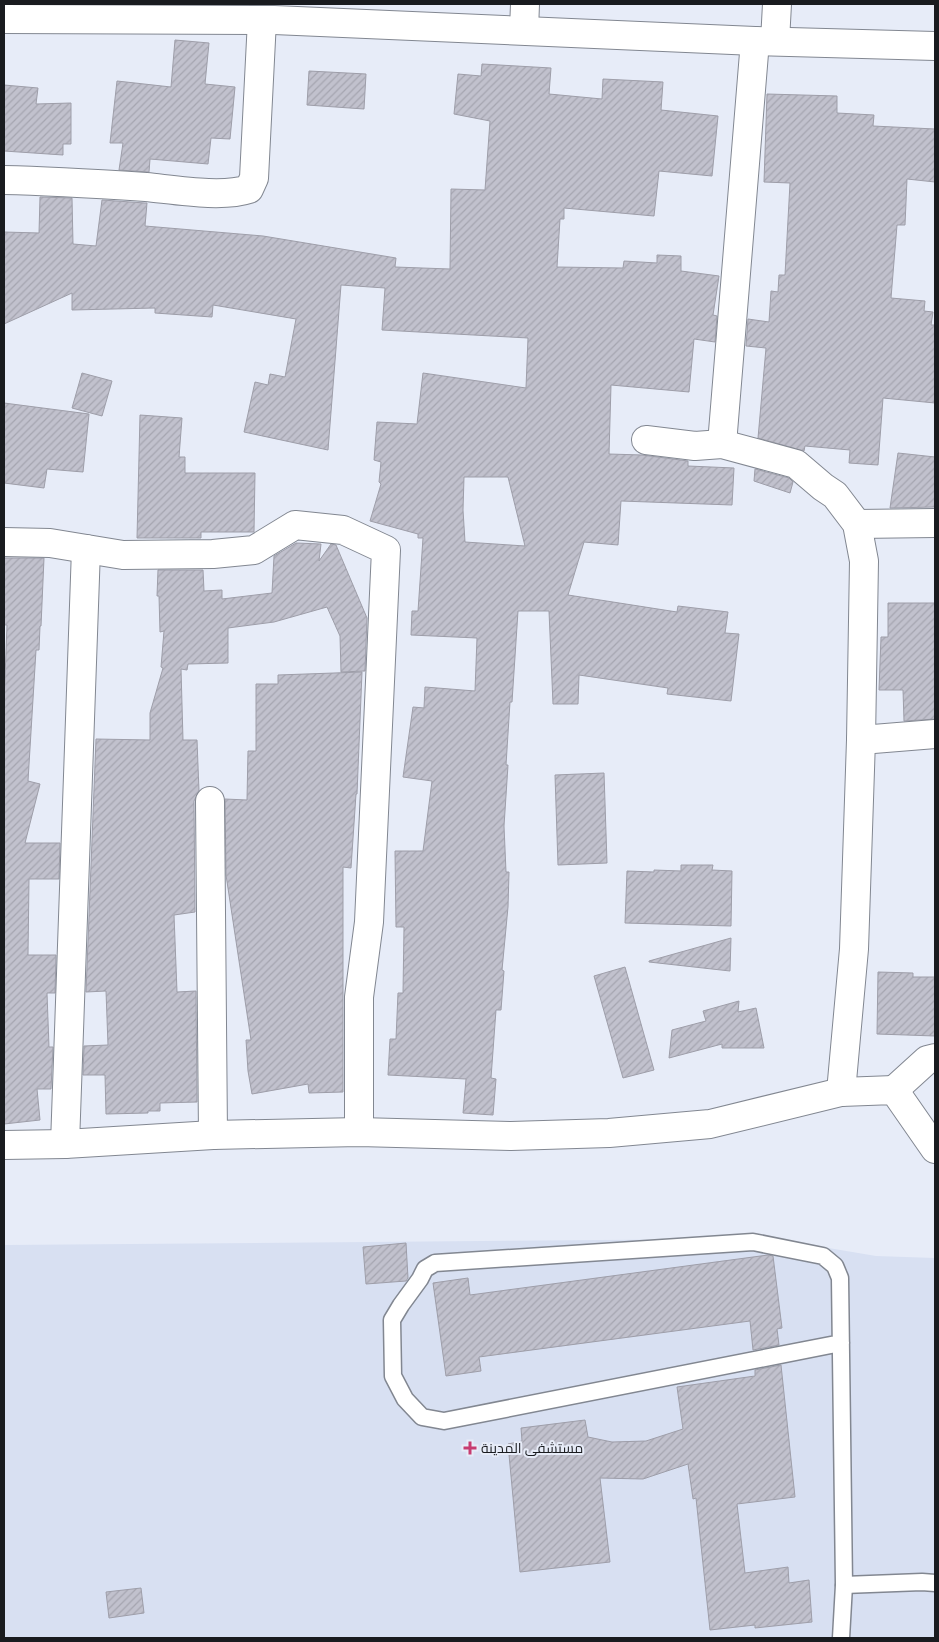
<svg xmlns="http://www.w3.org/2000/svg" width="939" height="1642" font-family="Ubuntu,Cairo,sans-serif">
	<defs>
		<pattern id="building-hatch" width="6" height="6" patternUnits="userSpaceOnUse" patternTransform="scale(1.25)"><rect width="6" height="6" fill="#c1c1cd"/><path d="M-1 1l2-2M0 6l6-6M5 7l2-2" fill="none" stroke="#a5a5b0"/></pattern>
	</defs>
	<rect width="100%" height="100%" fill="#e7ecf8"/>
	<!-- built -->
	<path fill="#d8e0f2" d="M 757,1236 L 876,1256 L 935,1258 L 935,1638 L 4,1638 L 4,1245 L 724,1239 Z"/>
	<!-- building -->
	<g fill="url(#building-hatch)" stroke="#9e9ea9" fill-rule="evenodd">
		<path d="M 175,40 L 209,43 L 205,84 L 235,87 L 230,139 L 211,138 L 208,164 L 150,159 L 149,172 L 119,170 L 123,143 L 110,143 L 117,81 L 171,87 Z"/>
		<path d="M 482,64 L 551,68 L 549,94 L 602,99 L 603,79 L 663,82 L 661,110 L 718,116 L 712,176 L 659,171 L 654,216 L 564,208 L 564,219 L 560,219 L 557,267 L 623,268 L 624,261 L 657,263 L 657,255 L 681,256 L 681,271 L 719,276 L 713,315 L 717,316 L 715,342 L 694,339 L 689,392 L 611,385 L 609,454 L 642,455 L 688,461 L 688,466 L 734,468 L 732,505 L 621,501 L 618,545 L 584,542 L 568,595 L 677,612 L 678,606 L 728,612 L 725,633 L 739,634 L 731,701 L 667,694 L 668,688 L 579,675 L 578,704 L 553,704 L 549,611 L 518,611 L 512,702 L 510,702 L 506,765 L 508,765 L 504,826 L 506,872 L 509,872 L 508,907 L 502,970 L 504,971 L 501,1010 L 496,1010 L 491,1078 L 496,1079 L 493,1115 L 463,1113 L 466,1079 L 388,1075 L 390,1039 L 396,1039 L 398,993 L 403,993 L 404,927 L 396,927 L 395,851 L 423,851 L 432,781 L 403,777 L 413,707 L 424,708 L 425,687 L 475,691 L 477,638 L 411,635 L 412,611 L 418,611 L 423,538 L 418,538 L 418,534 L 370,521 L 381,484 L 379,482 L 381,462 L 374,460 L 377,422 L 417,424 L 423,373 L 526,388 L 528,338 L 382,330 L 385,288 L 341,285 L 328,450 L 244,432 L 255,382 L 268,385 L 270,374 L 285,377 L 296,319 L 213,305 L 212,317 L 155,313 L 155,308 L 72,310 L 72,293 L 4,324 L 4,232 L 39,233 L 40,197 L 72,198 L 73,244 L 96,246 L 102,200 L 145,203 L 147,203 L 145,226 L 263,236 L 396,258 L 395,267 L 450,269 L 451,189 L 485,190 L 490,121 L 454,114 L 458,74 L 481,76 ZM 464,477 L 508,477 L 525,546 L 465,542 L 463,510 Z"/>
		<path d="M 309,71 L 366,74 L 364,109 L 307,105 Z"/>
		<path d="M 4,85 L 38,88 L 36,104 L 71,103 L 71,144 L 63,144 L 63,155 L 4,151 Z"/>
		<path d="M 767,94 L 837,96 L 837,113 L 874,115 L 873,126 L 935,129 L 935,182 L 907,179 L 905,225 L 897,225 L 891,298 L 925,301 L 924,311 L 933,312 L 931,325 L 935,325 L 935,403 L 883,398 L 878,465 L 849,463 L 850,450 L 805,446 L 804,451 L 758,438 L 766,348 L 746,346 L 748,319 L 769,322 L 771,291 L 778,292 L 779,275 L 785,275 L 790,183 L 764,182 Z"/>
		<path d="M 82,373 L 112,381 L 102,416 L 72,408 Z"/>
		<path d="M 4,403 L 89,414 L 83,472 L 47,469 L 44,488 L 4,483 Z"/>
		<path d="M 140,415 L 182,418 L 179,457 L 185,457 L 185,473 L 255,473 L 254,532 L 201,532 L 201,538 L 137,538 Z"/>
		<path d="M 898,453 L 935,457 L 935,507 L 890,508 Z"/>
		<path d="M 755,469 L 789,478 L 793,482 L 790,493 L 754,481 Z"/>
		<path d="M 296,543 L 321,544 L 319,561 L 331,544 L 336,545 L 367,618 L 365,671 L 341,672 L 340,636 L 327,607 L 274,622 L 228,628 L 228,663 L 188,664 L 187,670 L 181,669 L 183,740 L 197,740 L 199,791 L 194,801 L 195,912 L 174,915 L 177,992 L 196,991 L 197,1102 L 160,1103 L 160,1111 L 148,1111 L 148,1113 L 106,1114 L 105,1075 L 83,1075 L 84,1046 L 108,1045 L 106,991 L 86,992 L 96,739 L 150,740 L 150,713 L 163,668 L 161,667 L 164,631 L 160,632 L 159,596 L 157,596 L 158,570 L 203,570 L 204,591 L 222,590 L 222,599 L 272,593 L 274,556 Z"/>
		<path d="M 4,558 L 44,558 L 41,626 L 40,626 L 39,650 L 36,650 L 28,781 L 40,784 L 25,843 L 60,843 L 59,879 L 29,879 L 28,955 L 56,955 L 55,993 L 47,993 L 49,1047 L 53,1047 L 51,1089 L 37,1089 L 40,1120 L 4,1124 L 4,703 L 7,625 L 4,625 Z"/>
		<path d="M 888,603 L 935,603 L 935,719 L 904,721 L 903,690 L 879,690 L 881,637 L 888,637 Z"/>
		<path d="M 362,672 L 357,794 L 356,794 L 351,868 L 343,867 L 343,1092 L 309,1093 L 308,1084 L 252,1094 L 248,1071 L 246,1040 L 251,1040 L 226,875 L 225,799 L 247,800 L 248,751 L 256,751 L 256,684 L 278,684 L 278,675 Z"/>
		<path d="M 604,773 L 607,863 L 558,865 L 555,775 Z"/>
		<path d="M 681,865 L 713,865 L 712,870 L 732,871 L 731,926 L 625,923 L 627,871 L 654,872 L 654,870 L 681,871 Z"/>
		<path d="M 731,938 L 730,971 L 649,962 L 649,961 Z"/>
		<path d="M 625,967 L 654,1070 L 623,1078 L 594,976 Z"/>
		<path d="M 878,972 L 913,973 L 913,977 L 935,977 L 935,1036 L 877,1034 Z"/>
		<path d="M 739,1001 L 738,1012 L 756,1008 L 764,1048 L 722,1048 L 722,1044 L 669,1058 L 672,1030 L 706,1021 L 703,1011 Z"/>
		<path d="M 406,1243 L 408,1278 L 406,1281 L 366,1284 L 363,1247 Z"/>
		<path d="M 768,1255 L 773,1256 L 782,1328 L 777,1329 L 779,1345 L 753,1350 L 750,1321 L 479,1357 L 481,1371 L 446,1376 L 433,1283 L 468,1278 L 470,1295 Z"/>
		<path d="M 781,1365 L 795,1497 L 737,1504 L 745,1573 L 788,1567 L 789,1583 L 809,1580 L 812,1622 L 755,1628 L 755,1625 L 710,1630 L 696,1498 L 693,1499 L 688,1464 L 643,1479 L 600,1478 L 610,1562 L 520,1572 L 508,1444 L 522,1441 L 521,1428 L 585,1420 L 588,1437 L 612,1442 L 646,1441 L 683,1429 L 677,1387 L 755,1376 L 755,1370 Z"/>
		<path d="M 141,1588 L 144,1613 L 109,1618 L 106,1592 Z"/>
	</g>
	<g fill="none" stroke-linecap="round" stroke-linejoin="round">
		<!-- service casing -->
		<g stroke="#828791" stroke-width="19">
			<g id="service">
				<path d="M 841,1343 L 444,1421 L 422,1417 L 405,1399 L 393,1376 L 392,1320 L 401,1305 L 420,1279 L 425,1269 L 435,1263 L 753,1242 L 823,1256 L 835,1266 L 840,1278 L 844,1585 L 841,1638"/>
				<path d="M 844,1585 L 922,1582 L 935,1583"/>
			</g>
		</g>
		<!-- minor casing -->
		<g stroke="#828791" stroke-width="30">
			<g id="minor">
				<path d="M 524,30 L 525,4"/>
				<path d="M 775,41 L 777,4"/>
				<path d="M 4,180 C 51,181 99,184 146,187 C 176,190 222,198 249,189 L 254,178 L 262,20"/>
				<path d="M 646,440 L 695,446 L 722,444 L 796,464 L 823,487 L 835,495 L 857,524 L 864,561 L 861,740"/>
				<path d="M 722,444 L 755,41"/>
				<path d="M 857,524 L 935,523"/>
				<path d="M 4,542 L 50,543 L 123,555 L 213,554 L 254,550 L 295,525 L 343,530 L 386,550 L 369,922 L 359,997 L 359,1132"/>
				<path d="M 210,801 L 213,1135"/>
				<path d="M 894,1090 L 927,1060 L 935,1058"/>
				<path d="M 841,1092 L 854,949 L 861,740 L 935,734"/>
				<path d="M 65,1144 L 86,549"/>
				<path d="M 4,1145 L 65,1144 L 213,1135 L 359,1132 L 511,1136 L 609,1133 L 710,1124 L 841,1092 L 894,1090 L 935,1149"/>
			</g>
		</g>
		<!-- tertiary casing -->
		<g stroke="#828791" stroke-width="30">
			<path id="tertiary" d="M 4,19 L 274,20 L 755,41 L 935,46"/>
		</g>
		<!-- service -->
		<use href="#service" stroke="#fff" stroke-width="16"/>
		<!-- minor -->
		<use href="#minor" stroke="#fff" stroke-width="28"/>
		<!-- tertiary -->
		<use href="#tertiary" stroke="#fff" stroke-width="28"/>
	</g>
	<!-- markers -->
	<path fill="#c73c70" stroke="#e7ecf8" stroke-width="2" d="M467.5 1440.5h5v5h5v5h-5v5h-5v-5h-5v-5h5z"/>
	<g text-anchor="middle" stroke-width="4" stroke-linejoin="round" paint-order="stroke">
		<!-- poi labels -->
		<g font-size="14" fill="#191b1f" stroke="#e7ecf8" text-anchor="start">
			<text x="481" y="1453">مستشفى المدينة</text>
		</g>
	</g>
	<!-- border -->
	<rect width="939" height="1642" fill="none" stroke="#191b1f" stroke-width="10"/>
</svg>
